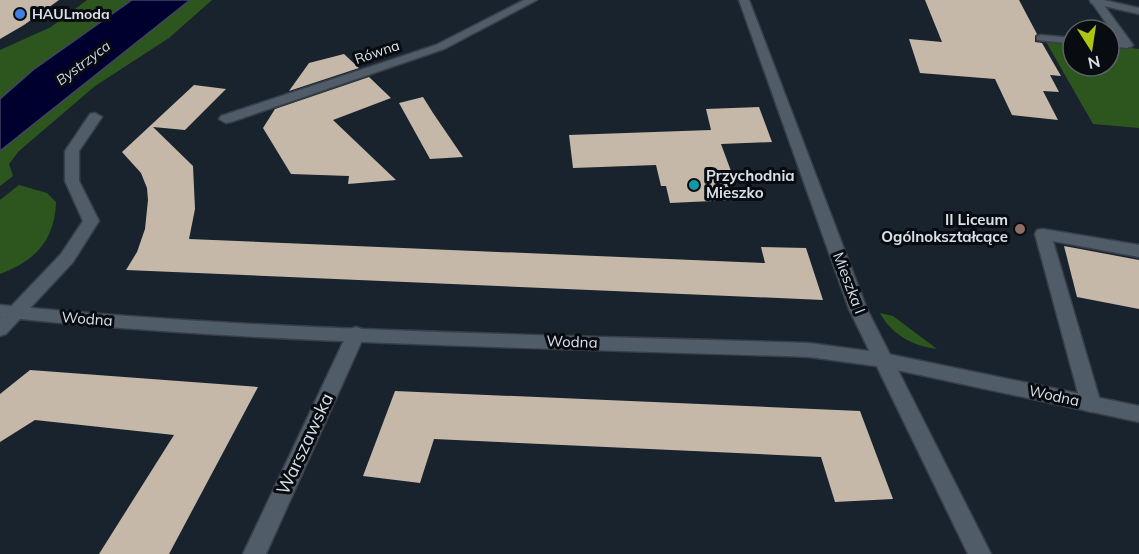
<svg xmlns="http://www.w3.org/2000/svg" width="1139" height="554" font-family="Mulish,sans-serif">
	<rect width="100%" height="100%" fill="#19232e"/>
	<!-- green -->
	<g fill="#2d561e">
		<path d="M 87,0 L 212,0 L 169,38 L 95,86 L 19,151 L 9,164 L 13,176 L 0,186 L 0,50 L 51,27 Z"/>
		<path d="M 1045,40 L 1073,42 L 1073,66 L 1109,66 L 1109,45 L 1139,49 L 1139,128 L 1093,124 Z"/>
		<path d="M 19,185 L 47,193 L 56,202 C 55,240 35,261 0,274 L 0,200 Z"/>
		<path d="M 880,313 L 893,316 L 937,349 C 913,346 892,335 880,313 Z"/>
	</g>
	<!-- water -->
	<path fill="#00002f" stroke="#414366" stroke-width="1.5" d="M 132,0 L 190,0 L 0,151 L 0,99 L 33,70 Z"/>
	<!-- building -->
	<g fill="#c5b8a9">
		<path d="M 0,0 L 59,0 L 24,25 L 0,39 Z"/>
		<path d="M 925,0 L 1019,0 L 1037,34 L 1035,36 L 1035,42 L 1042,43 L 1061,76 L 1050,75 L 1059,92 L 1043,91 L 1058,120 L 1012,115 L 995,79 L 920,73 L 909,39 L 942,42 Z"/>
		<path d="M 344,54 L 359,68 L 289,91 L 309,63 Z"/>
		<path d="M 369,77 L 391,98 L 333,120 L 396,180 L 348,184 L 349,176 L 291,174 L 263,128 L 275,109 Z"/>
		<path d="M 194,85 L 226,89 L 185,130 L 153,127 L 193,166 L 195,209 L 189,239 L 765,263 L 761,247 L 806,248 L 823,300 L 126,270 L 137,252 L 145,229 L 148,200 L 147,188 L 141,173 L 122,152 Z"/>
		<path d="M 423,97 L 433,113 L 463,157 L 430,159 L 399,103 Z"/>
		<path d="M 759,107 L 772,142 L 721,144 L 735,182 L 727,183 L 733,200 L 670,203 L 666,186 L 661,186 L 656,165 L 573,168 L 569,135 L 711,130 L 706,109 Z"/>
		<path d="M 1064,246 L 1139,260 L 1139,309 L 1077,297 Z"/>
		<path d="M 30,370 L 258,387 L 169,554 L 99,554 L 174,435 L 35,420 L 0,442 L 0,394 Z"/>
		<path d="M 395,391 L 860,411 L 893,499 L 835,502 L 821,457 L 434,439 L 420,483 L 363,476 Z"/>
	</g>
	<g fill="none" stroke-linecap="round" stroke-linejoin="round">
		<!-- service casing -->
		<g stroke="#373f48" stroke-width="3">
			<g id="service">
				<path d="M 1090,0 L 1104,0 L 1139,8 L 1139,14 L 1091,3 Z"/>
				<path d="M 1041,35 L 1073,38 L 1073,44 L 1037,40 L 1037,36 Z"/>
				<path d="M 1109,40 L 1127,42 L 1133,45 L 1127,48 L 1109,46 Z"/>
				<path d="M 1043,229 L 1139,245 L 1139,257 L 1053,241 L 1101,404 L 1098,410 L 1091,412 L 1084,410 L 1081,404 L 1035,234 L 1037,230 Z"/>
			</g>
		</g>
		<!-- minor casing -->
		<g stroke="#373f48" stroke-width="3">
			<g id="minor">
				<path d="M 524,0 L 537,0 L 444,49 L 231,122 L 226,123 L 219,119 L 221,116 L 436,45 Z"/>
				<path d="M 739,0 L 749,0 L 867,309 L 991,554 L 968,554 L 849,309 Z"/>
				<path d="M 1090,0 L 1100,0 L 1133,45 L 1131,47 L 1123,47 Z"/>
				<path d="M 95,113 L 102,117 L 79,151 L 79,181 L 99,221 L 73,262 L 6,334 L 0,336 L 0,318 L 61,254 L 83,221 L 65,181 L 65,151 L 90,114 Z"/>
				<path d="M 356,327 L 362,329 L 365,334 L 266,554 L 243,554 L 347,334 L 350,329 Z"/>
			</g>
		</g>
		<!-- tertiary casing -->
		<g stroke="#373f48" stroke-width="3">
			<path id="tertiary" d="M 0,305 C 268,332 540,334 809,343 L 883,353 L 1139,406 L 1139,422 L 883,367 L 809,357 C 540,347 268,345 0,317 Z"/>
		</g>
		<!-- service -->
		<use href="#service" fill="#515c69" fill-rule="evenodd"/>
		<!-- minor -->
		<use href="#minor" fill="#515c69" fill-rule="evenodd"/>
		<!-- tertiary -->
		<use href="#tertiary" fill="#515c69" fill-rule="evenodd"/>
	</g>
	<!-- markers -->
	<circle fill="#3f7fe0" stroke="#080c11" stroke-width="2" cx="20" cy="14" r="6"/>
	<circle fill="#0f9aa8" stroke="#080c11" stroke-width="2" cx="694" cy="185" r="6"/>
	<circle fill="#8d6e63" stroke="#080c11" stroke-width="2" cx="1020" cy="229" r="6"/>
	<g text-anchor="middle" stroke-width="6" stroke-linejoin="round" paint-order="stroke">
		<!-- far-poi labels -->
		<g font-size="14" font-weight="bold" fill="#d9e0e7" stroke="#080c11" text-anchor="start">
			<text x="32" y="19">HAULmoda</text>
		</g>
		<!-- far-street labels -->
		<g font-size="14" fill="#d9e0e7" stroke="#080c11">
			<text transform="translate(377 52) rotate(-19)" y="5">Równa</text>
		</g>
		<!-- far-water labels -->
		<g font-size="14" font-style="italic" fill="#ced8ec" stroke="#080c11">
			<text transform="translate(83 63) rotate(-37)" y="5">Bystrzyca</text>
		</g>
		<!-- poi labels -->
		<g font-size="15" font-weight="bold" fill="#d9e0e7" stroke="#080c11" text-anchor="start">
			<text x="706" y="181">Przychodnia<tspan x="706" dy="17">Mieszko</tspan></text>
			<text x="1008" y="225" text-anchor="end">II Liceum<tspan x="1008" dy="17">Ogólnokształcące</tspan></text>
		</g>
		<!-- street labels -->
		<g font-size="15" fill="#d9e0e7" stroke="#080c11">
			<text transform="translate(849 283) rotate(69)" y="5">Mieszka I</text>
			<text transform="translate(87 319) rotate(4)" y="5">Wodna</text>
			<text transform="translate(572 342) rotate(2)" y="5">Wodna</text>
			<text transform="translate(1054 396) rotate(12)" y="5">Wodna</text>
		</g>
		<!-- near-street labels -->
		<g font-size="18" fill="#d9e0e7" stroke="#080c11">
			<text transform="translate(305 444) rotate(-65)" y="6">Warszawska</text>
		</g>
	</g>
	<!-- north arrow -->
	<g transform="translate(1091 48) rotate(168)"><circle r="28" fill="#080c11" stroke="#5c6167" stroke-width="1.5"/>
	<path d="M0-4.5L10 22L0 15L-10 22Z" fill="#adc60f"/>
	<text y="-9" font-size="16" font-weight="bold" text-anchor="middle" fill="#d9e0e7">N</text>
	</g>
</svg>
